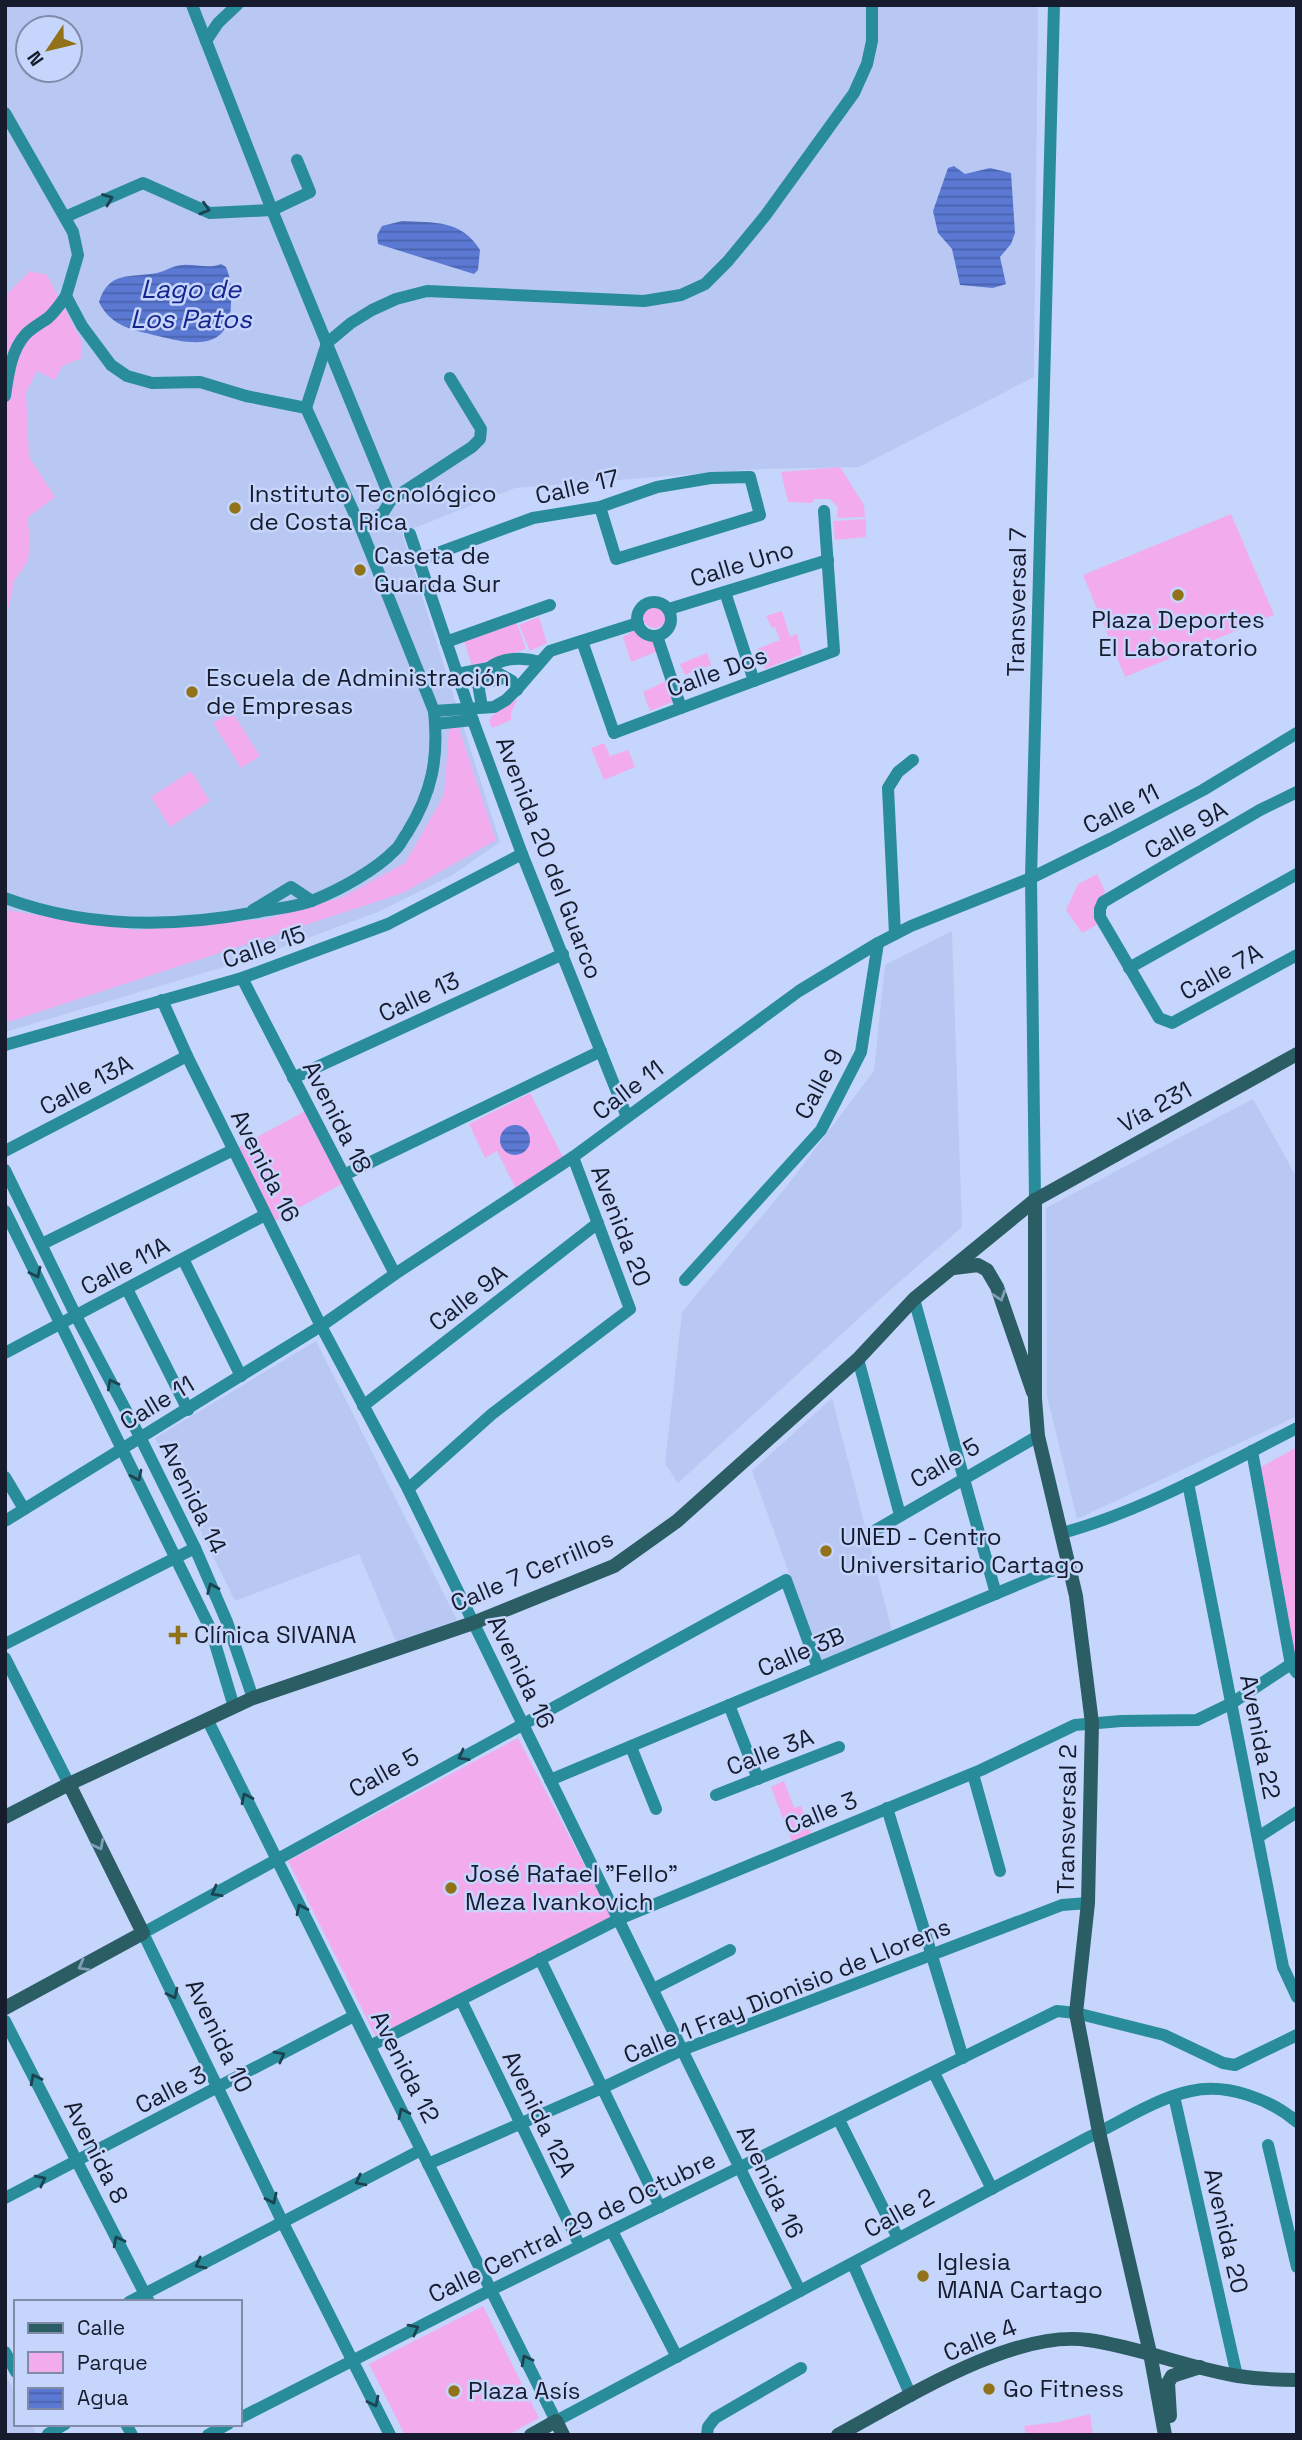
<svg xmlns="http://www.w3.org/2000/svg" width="1302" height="2440" font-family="'Space Grotesk',sans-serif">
	<defs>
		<pattern id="water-rules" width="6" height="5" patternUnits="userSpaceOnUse" patternTransform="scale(1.75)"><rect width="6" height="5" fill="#5b79d3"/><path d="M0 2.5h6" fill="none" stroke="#4a62ac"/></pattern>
	</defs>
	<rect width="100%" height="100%" fill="#c6d5fb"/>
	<!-- built -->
	<g fill="#b8c8f3" fill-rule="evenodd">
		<path d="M 5,5 L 1038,5 L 1034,377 L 859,467 L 760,469 L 515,488 L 402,533 L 500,842 L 451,876 L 378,912 L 254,958 L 5,1032 ZM 28,28 L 70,28 L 70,70 L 28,70 Z"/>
		<path d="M 952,931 L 962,1227 L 880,1299 L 678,1483 L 665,1464 L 682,1312 L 787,1186 L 874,1071 L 885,965 Z"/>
		<path d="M 1253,1099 L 1297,1178 L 1297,1416 L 1077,1519 L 1047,1396 L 1046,1208 Z"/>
		<path d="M 316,1341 L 459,1624 L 397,1644 L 359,1554 L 235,1601 L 155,1438 Z"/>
		<path d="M 832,1398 L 892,1631 L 821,1661 L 752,1471 Z"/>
		<path d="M 7,2378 L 16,2394 L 16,2424 L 31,2424 L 37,2435 L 5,2435 L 5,2379 Z"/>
	</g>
	<!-- park -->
	<g fill="#f2acee">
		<path d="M 30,271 L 47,275 L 82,342 L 82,358 L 62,366 L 55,380 L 37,371 L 26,392 L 29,457 L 55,497 L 27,518 L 30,538 L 28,561 L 14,581 L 5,624 L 5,296 Z"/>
		<path d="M 840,467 L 864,505 L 865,517 L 837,518 L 838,507 L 830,499 L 815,499 L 812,503 L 788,502 L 781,472 Z"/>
		<path d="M 1231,514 L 1274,615 L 1125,677 L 1083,575 Z"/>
		<path d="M 866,519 L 866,537 L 835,540 L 833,521 Z"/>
		<circle cx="655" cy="616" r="12"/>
		<path d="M 782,611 L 790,637 L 797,634 L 802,654 L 765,669 L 757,649 L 780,640 L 775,627 L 772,628 L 766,616 Z"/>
		<path d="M 539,617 L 547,643 L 530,651 L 519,625 Z"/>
		<path d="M 516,621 L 526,649 L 472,666 L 464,641 Z"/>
		<path d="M 639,627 L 653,639 L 658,651 L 631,662 L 623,637 Z"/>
		<path d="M 707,653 L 711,665 L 685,675 L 680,664 Z"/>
		<path d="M 668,680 L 675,701 L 650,711 L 643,692 Z"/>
		<path d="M 514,700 L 517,700 L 511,713 L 511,720 L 492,728 L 489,721 C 493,710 507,709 514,700 Z"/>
		<path d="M 232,712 L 260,756 L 241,768 L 213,723 Z"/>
		<path d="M 455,717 L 496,840 L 403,893 L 5,1023 L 5,910 L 135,930 L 265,919 L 343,897 L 405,863 L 444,795 L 449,728 Z"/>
		<path d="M 604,743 L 610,756 L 628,750 L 635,767 L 604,780 L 591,748 Z"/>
		<path d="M 191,771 L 210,801 L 170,827 L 151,797 Z"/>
		<path d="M 1097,874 L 1105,891 L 1097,908 L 1100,923 L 1082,933 L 1066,910 L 1078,884 Z"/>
		<path d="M 530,1093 L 563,1157 L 514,1191 L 515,1187 L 497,1151 L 485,1158 L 469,1124 Z"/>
		<path d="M 309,1109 L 347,1181 L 270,1224 L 233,1150 Z"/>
		<path d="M 1297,1447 L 1297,1651 L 1292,1655 L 1261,1467 Z"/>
		<path d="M 518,1738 L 612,1918 L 376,2037 L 288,1861 Z"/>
		<path d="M 784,1781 L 794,1808 L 801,1806 L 814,1839 L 794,1847 L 771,1787 Z"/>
		<path d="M 483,2306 L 539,2418 L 508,2435 L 405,2435 L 369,2364 Z"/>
		<path d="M 1090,2414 L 1093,2435 L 1026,2435 L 1024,2426 L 1058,2422 Z"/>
	</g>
	<!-- water -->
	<g fill="url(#water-rules)">
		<path d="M 954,166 L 965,174 L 990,168 L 1011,173 L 1015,233 L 1011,244 L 1000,257 L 1006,284 L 993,288 L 960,285 L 952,249 L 938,233 L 933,211 L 948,168 Z"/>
		<path d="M 402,221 C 434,223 461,219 480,250 L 478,270 L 474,274 L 378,244 L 377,235 L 382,226 Z"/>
		<path d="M 221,264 L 226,267 C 231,279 232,291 231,304 C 230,351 193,345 158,336 C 134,330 111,327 99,302 C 109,270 131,278 157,273 C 166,271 174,265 183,265 C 195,264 210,269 221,264 Z"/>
		<circle cx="515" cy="1140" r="15"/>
	</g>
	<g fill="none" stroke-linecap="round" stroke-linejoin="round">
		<!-- street -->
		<g stroke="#288c9a" stroke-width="12">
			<path d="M 192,5 L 272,210 L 391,500 L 383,513 L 360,526"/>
			<path d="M 206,41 L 218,23 L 237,5"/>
			<path d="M 5,113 L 73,232 L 78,255 L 66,296 L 82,326 L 111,365 L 127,376 L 152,383 L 200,382 L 246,396 L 306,408 L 360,526 L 434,711 C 439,758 432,793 407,833 C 403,838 400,846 395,850 C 376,870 339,890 314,900 C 298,907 278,908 262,911 C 176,928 88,929 5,898"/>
			<path d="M 65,217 L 143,183 L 210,213 L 272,210 L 310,192 L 297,160"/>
			<path d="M 5,396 C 8,375 11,350 26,334 C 33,327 41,323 48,318 C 55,312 61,303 66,296"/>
			<path d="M 306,408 L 327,343 L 351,323 L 372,310 L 396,299 L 427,291 L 644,301 L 681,295 L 705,284 L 728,261 L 765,216 L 854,93 L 867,64 L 872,41 L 872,5"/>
			<path d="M 391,500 L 472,447 L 480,439 L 481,429 L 450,378"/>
			<path d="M 410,534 L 471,715 L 522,854 L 627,1117"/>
			<path d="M 419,560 L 533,518 L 600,507 L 657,487 L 711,478 L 750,477 L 760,515 L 616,559 L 600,507"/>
			<path d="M 725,592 L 754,681"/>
			<circle cx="654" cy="619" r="17"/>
			<path d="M 669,609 L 828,560"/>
			<path d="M 657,636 L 681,708"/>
			<path d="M 582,641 L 614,733 L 834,651 L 824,511"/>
			<path d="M 446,642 L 550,605"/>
			<path d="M 457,674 L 489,668"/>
			<path d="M 517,690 L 512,681 L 489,668 C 503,657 524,657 540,662"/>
			<path d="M 482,707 L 478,684 L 505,678"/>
			<path d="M 434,711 L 494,707 L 506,700 L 518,688 L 550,651 L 638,623"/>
			<path d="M 435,724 L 473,720"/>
			<path d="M 1297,792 L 1260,810 L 1103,902 L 1100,909 L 1100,917 L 1159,1018 L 1172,1023 L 1297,955"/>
			<path d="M 253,910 L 291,887 L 312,901"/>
			<path d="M 895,934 L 888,788 L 898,772 L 913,760"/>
			<path d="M 1129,968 L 1297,874"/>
			<path d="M 242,978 L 395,1274"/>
			<path d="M 162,1000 L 187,1056 L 321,1326 L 408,1489 L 800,2291"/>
			<path d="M 5,1045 L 242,978 L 388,924 L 522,854"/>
			<path d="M 293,1078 L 563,954"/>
			<path d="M 5,1151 L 187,1056"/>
			<path d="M 5,1170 L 76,1316 L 140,1437 L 195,1548 L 227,1622 L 253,1698"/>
			<path d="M 344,1175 L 601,1051"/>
			<path d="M 1035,1200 L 1031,878 L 1054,5"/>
			<path d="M 5,1211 L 211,1630 L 234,1707"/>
			<path d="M 42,1244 L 233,1150"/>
			<path d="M 183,1259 L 241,1376"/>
			<path d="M 685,1280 L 821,1130 L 861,1052 L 878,943"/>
			<path d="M 127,1289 L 188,1410"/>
			<path d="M 914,1299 L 996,1594"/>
			<path d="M 5,1353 L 265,1215"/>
			<path d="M 858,1359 L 900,1515"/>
			<path d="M 363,1406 L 598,1223"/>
			<path d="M 1252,1451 L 1291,1665 L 1297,1673"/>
			<path d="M 5,1477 L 24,1509"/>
			<path d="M 1188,1483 L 1283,1967 L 1297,1997"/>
			<path d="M 408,1489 L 492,1414 L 630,1309 L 573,1157"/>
			<path d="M 5,1521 L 321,1326 L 395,1274 L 573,1157 L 799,991 L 878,943 L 911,926 L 1031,878 L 1110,839 L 1203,790 L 1297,733"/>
			<path d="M 876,1530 L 1038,1436"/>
			<path d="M 1062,1533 C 1143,1511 1222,1466 1297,1428"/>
			<path d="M 5,1644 L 195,1548"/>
			<path d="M 5,1658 L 69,1784"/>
			<path d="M 729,1705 L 758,1779"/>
			<path d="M 207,1719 L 556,2421 L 1087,2138 C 1119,2123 1156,2098 1191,2091 C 1227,2083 1270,2099 1297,2122"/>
			<path d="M 631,1747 L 656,1809"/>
			<path d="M 973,1774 L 1000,1871"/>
			<path d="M 550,1780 L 1050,1571 L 1070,1568"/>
			<path d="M 716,1795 L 839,1747"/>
			<path d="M 887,1808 L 963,2058"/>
			<path d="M 1258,1837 L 1297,1812"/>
			<path d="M 540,1959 L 660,2207"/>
			<path d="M 653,1989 L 730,1950"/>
			<path d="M 461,2000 L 580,2246"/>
			<path d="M 5,2021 L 149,2302"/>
			<path d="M 370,2046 L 619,1919 L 981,1770 L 1075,1725 L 1121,1721 L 1197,1720 L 1232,1703 L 1297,1660"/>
			<path d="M 934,2073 L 992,2189"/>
			<path d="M 1174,2096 L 1237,2376"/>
			<path d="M 839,2120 L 898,2238"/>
			<path d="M 1268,2145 L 1297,2267"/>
			<path d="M 428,2164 L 602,2088 L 682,2050 L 1062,1905 L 1088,1903"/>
			<path d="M 5,2198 L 354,2016"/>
			<path d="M 612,2231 L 677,2357"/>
			<path d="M 853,2264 L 911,2396"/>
			<path d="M 129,2302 L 421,2150"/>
			<path d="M 5,2352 L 16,2372"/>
			<path d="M 240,2418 L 491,2290 L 1057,2011 L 1076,2013 L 1164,2035 L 1223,2063 L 1235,2065 L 1297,2035"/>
			<path d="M 126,2424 L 132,2435"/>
			<path d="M 48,2434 L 65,2424"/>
			<path d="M 208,2435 L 228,2424"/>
			<path d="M 390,2435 L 282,2221 L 143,1933 L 786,1580 L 818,1668"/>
			<path d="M 707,2435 L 708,2427 L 715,2418 L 801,2368"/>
		</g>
		<!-- secondary -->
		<g stroke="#2b5d64" stroke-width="14">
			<path d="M 1035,1200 L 1035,1399 L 1038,1436 L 1076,1596 L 1092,1723 L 1088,1903 L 1076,2013 L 1099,2132 L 1150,2353 L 1165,2435"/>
			<path d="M 954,1268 L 978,1265 L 987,1270 L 997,1287 L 1033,1392"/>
			<path d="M 5,1817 L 69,1784 L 253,1698 L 473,1623 L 614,1566 L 677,1521 L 858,1359 L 914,1299 L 1035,1200 L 1297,1054"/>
			<path d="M 5,2008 L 143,1933 L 69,1784"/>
			<path d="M 1170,2416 L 1168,2383 L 1172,2376 L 1200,2367"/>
			<path d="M 531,2435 L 556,2421 L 563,2435"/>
			<path d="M 838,2435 C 903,2400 1013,2329 1088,2340 C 1139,2347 1188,2368 1238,2376 C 1258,2379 1277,2380 1297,2380"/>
		</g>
	</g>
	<!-- one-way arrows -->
	<defs><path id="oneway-chevron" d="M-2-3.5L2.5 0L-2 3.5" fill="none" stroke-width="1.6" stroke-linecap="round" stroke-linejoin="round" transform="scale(1.75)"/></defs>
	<g stroke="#1c4353">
		<use href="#oneway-chevron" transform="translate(108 199) rotate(-21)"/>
		<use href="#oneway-chevron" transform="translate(205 209) rotate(17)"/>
		<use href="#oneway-chevron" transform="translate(36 1273) rotate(64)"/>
		<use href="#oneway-chevron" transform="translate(112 1384) rotate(-118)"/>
		<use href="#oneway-chevron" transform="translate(137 1476) rotate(64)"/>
		<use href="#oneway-chevron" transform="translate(212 1588) rotate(-113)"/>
		<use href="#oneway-chevron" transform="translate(463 1756) rotate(151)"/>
		<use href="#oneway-chevron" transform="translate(246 1798) rotate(-116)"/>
		<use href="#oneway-chevron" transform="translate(216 1892) rotate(151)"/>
		<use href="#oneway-chevron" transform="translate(301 1909) rotate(-116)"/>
		<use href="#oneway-chevron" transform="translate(173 1994) rotate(64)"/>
		<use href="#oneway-chevron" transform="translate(280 2056) rotate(-28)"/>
		<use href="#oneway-chevron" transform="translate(35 2079) rotate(-117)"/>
		<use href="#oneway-chevron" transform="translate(403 2113) rotate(-116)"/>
		<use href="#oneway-chevron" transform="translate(41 2180) rotate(-27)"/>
		<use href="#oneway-chevron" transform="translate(360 2181) rotate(153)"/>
		<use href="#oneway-chevron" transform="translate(272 2199) rotate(65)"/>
		<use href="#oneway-chevron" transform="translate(118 2241) rotate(-117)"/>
		<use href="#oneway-chevron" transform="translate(200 2264) rotate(152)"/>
		<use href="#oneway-chevron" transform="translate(414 2329) rotate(-27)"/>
		<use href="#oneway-chevron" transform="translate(526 2360) rotate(-117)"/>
		<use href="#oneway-chevron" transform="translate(374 2402) rotate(64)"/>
	</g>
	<g stroke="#809fb7">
		<use href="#oneway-chevron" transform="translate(1000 1296) rotate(72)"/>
		<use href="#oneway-chevron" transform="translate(99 1845) rotate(63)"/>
		<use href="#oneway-chevron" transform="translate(83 1966) rotate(151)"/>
	</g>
	<!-- markers -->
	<g fill="#917218" stroke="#c6d5fb" stroke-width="2.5">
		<circle cx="235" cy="508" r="7"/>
		<circle cx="360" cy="570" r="7"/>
		<circle cx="1178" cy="595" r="7"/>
		<circle cx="192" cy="692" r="7"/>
		<circle cx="826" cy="1551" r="7"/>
		<path d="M174.5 1624.5h7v7h7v7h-7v7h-7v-7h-7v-7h7z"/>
		<circle cx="451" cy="1888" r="7"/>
		<circle cx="923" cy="2276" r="7"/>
		<circle cx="989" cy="2389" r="7"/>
		<circle cx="454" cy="2391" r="7"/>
	</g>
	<g text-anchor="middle" stroke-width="5" stroke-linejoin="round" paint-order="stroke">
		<!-- street labels -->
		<g font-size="24" fill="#161c2d" stroke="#c6d5fb">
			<text transform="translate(577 487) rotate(-13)" y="8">Calle 17</text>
			<text transform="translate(742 564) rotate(-17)" y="8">Calle Uno</text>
			<text transform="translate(1017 602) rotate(-89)" y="8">Transversal 7</text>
			<text transform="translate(717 672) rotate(-20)" y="8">Calle Dos</text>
			<text transform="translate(1121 809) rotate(-27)" y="8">Calle 11</text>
			<text transform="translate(1186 830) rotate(-30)" y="8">Calle 9A</text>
			<text transform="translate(549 858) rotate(69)" y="8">Avenida 20 del Guarco</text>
			<text transform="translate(264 947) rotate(-19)" y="8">Calle 15</text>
			<text transform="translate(1221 972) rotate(-29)" y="8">Calle 7A</text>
			<text transform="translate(419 997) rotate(-25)" y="8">Calle 13</text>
			<text transform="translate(819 1084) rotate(-62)" y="8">Calle 9</text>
			<text transform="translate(86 1085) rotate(-28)" y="8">Calle 13A</text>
			<text transform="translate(628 1090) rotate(-37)" y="8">Calle 11</text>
			<text transform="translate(1155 1107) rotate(-29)" y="8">Vía 231</text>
			<text transform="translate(337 1117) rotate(63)" y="8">Avenida 18</text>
			<text transform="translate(265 1166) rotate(63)" y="8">Avenida 16</text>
			<text transform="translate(621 1226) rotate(69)" y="8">Avenida 20</text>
			<text transform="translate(125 1266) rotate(-28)" y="8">Calle 11A</text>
			<text transform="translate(468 1298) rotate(-38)" y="8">Calle 9A</text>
			<text transform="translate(157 1403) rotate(-31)" y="8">Calle 11</text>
			<text transform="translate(945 1463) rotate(-30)" y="8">Calle 5</text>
			<text transform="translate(193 1497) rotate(64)" y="8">Avenida 14</text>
			<text transform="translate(532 1571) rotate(-23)" y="8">Calle 7 Cerrillos</text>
			<text transform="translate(801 1652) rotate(-23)" y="8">Calle 3B</text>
			<text transform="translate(521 1672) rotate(64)" y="8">Avenida 16</text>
			<text transform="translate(1260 1737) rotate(79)" y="8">Avenida 22</text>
			<text transform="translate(770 1752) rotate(-21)" y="8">Calle 3A</text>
			<text transform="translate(384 1773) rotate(-29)" y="8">Calle 5</text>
			<text transform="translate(821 1813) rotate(-22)" y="8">Calle 3</text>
			<text transform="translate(1067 1819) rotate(-89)" y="8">Transversal 2</text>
			<text transform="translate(787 1991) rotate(-22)" y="8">Calle 1 Fray Dionisio de Llorens</text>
			<text transform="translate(219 2036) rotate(64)" y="8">Avenida 10</text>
			<text transform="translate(405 2067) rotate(63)" y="8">Avenida 12</text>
			<text transform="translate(171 2090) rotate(-27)" y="8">Calle 3</text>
			<text transform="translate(539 2114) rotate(64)" y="8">Avenida 12A</text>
			<text transform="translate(96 2152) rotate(63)" y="8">Avenida 8</text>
			<text transform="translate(770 2182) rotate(64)" y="8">Avenida 16</text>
			<text transform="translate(899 2213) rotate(-29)" y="8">Calle 2</text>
			<text transform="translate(572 2227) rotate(-26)" y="8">Calle Central 29 de Octubre</text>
			<text transform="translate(1226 2231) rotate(77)" y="8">Avenida 20</text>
			<text transform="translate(980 2340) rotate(-22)" y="8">Calle 4</text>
		</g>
		<!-- poi labels -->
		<g font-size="24" fill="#161c2d" stroke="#c6d5fb" text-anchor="start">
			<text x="249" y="502">Instituto Tecnológico<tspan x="249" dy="28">de Costa Rica</tspan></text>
			<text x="374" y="564">Caseta de<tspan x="374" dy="28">Guarda Sur</tspan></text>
			<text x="1178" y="628" text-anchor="middle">Plaza Deportes<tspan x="1178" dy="28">El Laboratorio</tspan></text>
			<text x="206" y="686">Escuela de Administración<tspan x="206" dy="28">de Empresas</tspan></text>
			<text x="840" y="1545">UNED - Centro<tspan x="840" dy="28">Universitario Cartago</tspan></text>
			<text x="194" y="1643">Clínica SIVANA</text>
			<text x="465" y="1882">José Rafael "Fello"<tspan x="465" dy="28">Meza Ivankovich</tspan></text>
			<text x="937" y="2270">Iglesia<tspan x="937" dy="28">MANA Cartago</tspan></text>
			<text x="1003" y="2397">Go Fitness</text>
			<text x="468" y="2399">Plaza Asís</text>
		</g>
		<!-- water labels -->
		<g font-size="26" font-style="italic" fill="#16248e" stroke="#c6d5fb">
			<text x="191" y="298">Lago de<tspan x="191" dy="30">Los Patos</tspan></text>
		</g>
	</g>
	<!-- border -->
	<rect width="1302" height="2440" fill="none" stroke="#161c2d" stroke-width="14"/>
	<!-- legend -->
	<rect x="14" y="2300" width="228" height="126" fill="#c6d5fb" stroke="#808ba9" stroke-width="2"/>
	<rect x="28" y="2323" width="35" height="10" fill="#2b5d64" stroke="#808ba9" stroke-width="2"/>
	<text x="77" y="2335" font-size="21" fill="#161c2d">Calle</text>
	<rect x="28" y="2352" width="35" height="21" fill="#f2acee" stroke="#808ba9" stroke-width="2"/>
	<text x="77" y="2370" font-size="21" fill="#161c2d">Parque</text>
	<rect x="28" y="2388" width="35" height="21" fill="url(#water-rules)" stroke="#808ba9" stroke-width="2"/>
	<text x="77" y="2405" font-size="21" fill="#161c2d">Agua</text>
	<!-- north arrow -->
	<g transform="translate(49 49) rotate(235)"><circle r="33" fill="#c6d5fb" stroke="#808ba9" stroke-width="2"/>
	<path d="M0-5L12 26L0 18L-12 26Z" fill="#917218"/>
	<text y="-10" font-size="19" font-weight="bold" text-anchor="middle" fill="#161c2d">N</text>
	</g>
</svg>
